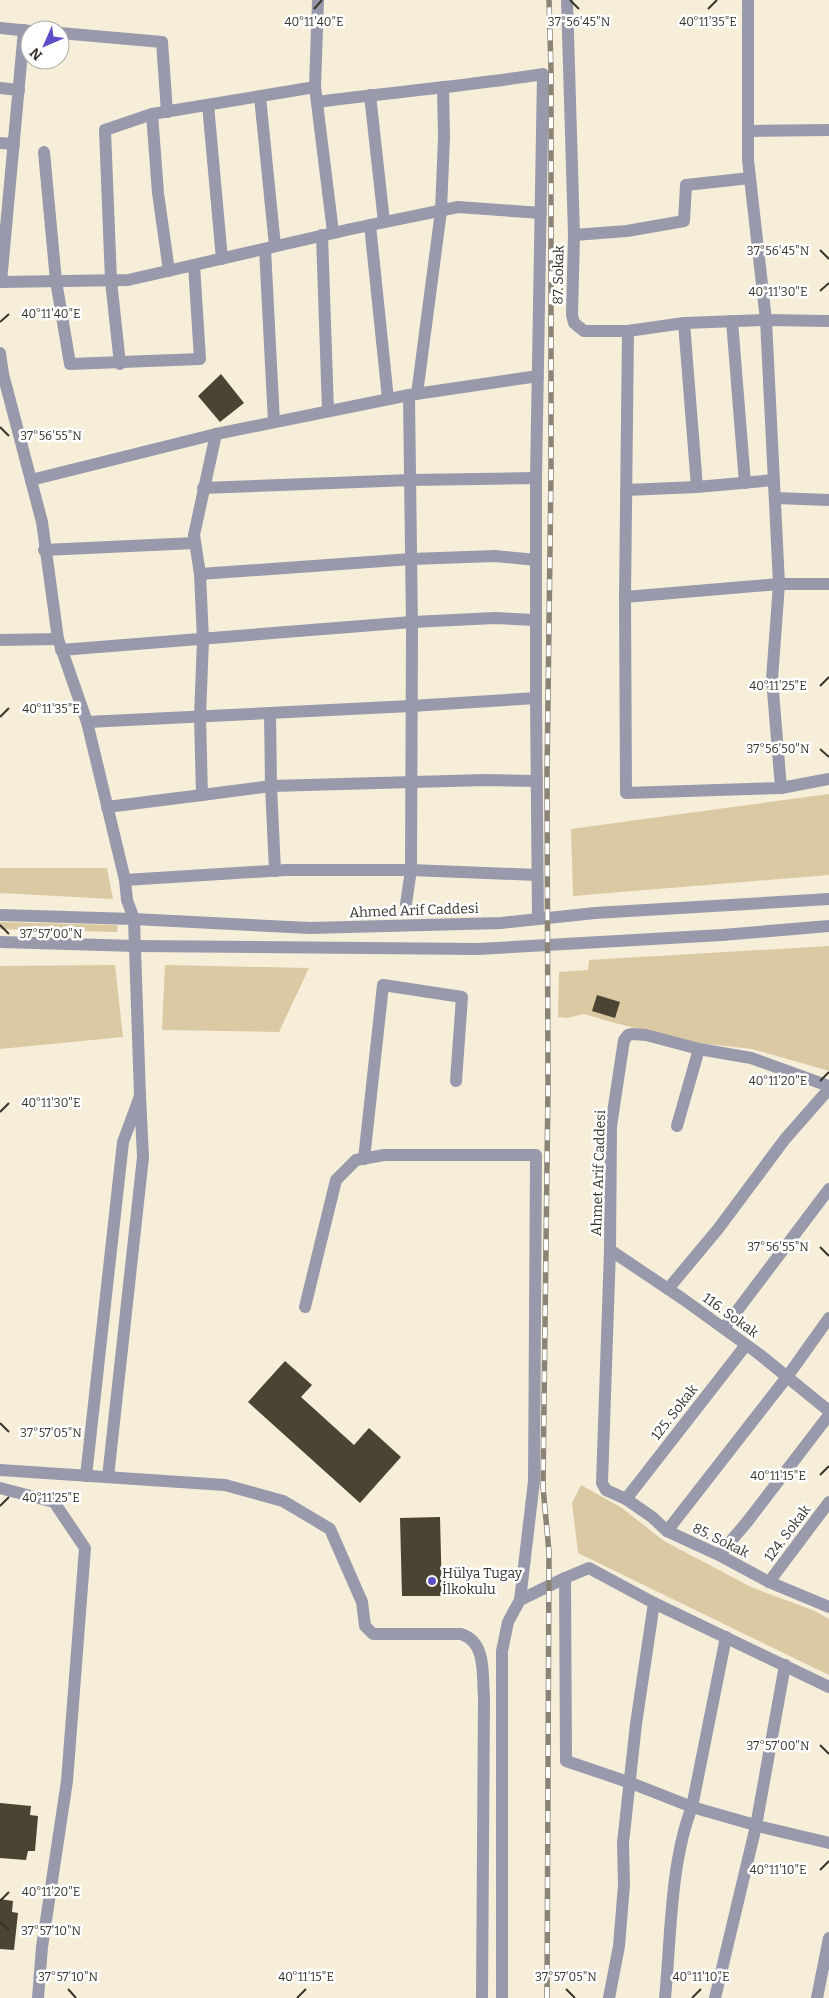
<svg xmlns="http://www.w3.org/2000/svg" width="829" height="1998" font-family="Bitter,serif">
	<rect width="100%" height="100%" fill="#f7eed9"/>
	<!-- green -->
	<g fill="#dac9a2">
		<path d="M 829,794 L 829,875 L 573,896 L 571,829 Z"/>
		<path d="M 0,868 L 107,868 L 113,899 L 0,893 Z"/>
		<path d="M 0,922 L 118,925 L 117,932 L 0,929 Z"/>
		<path d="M 829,946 L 829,1071 L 752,1049 L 698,1043 L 615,1023 L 584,1014 L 567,1018 L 558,1017 L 559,972 L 588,970 L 589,960 Z"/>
		<path d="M 115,965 L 123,1037 L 0,1049 L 0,966 Z"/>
		<path d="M 165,965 L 309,968 L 279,1032 L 162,1030 Z"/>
		<path d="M 581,1485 L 622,1508 L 664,1541 L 751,1587 L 815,1611 L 829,1619 L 829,1675 L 578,1553 L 572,1503 Z"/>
	</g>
	<!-- building -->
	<g fill="#4b4432">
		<path d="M 221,374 L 244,403 L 220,422 L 198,396 Z"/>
		<path d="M 597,995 L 620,1002 L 615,1018 L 592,1011 Z"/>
		<path d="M 285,1361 L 312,1385 L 301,1397 L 354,1445 L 369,1428 L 401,1457 L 360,1503 L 248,1402 Z"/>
		<path d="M 440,1517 L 442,1596 L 402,1596 L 400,1518 Z"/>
		<path d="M 0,1803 L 31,1806 L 30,1815 L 38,1816 L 35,1851 L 28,1851 L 26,1860 L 0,1858 Z"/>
		<path d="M 0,1899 L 13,1901 L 12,1912 L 18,1913 L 14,1950 L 0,1949 Z"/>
	</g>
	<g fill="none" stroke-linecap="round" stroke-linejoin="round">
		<!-- minor -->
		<g stroke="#989aac" stroke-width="12">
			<path d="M 318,0 L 315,87 L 333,232"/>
			<path d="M 567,0 L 574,235 L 572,315 L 574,323 L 584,331 L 628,331 L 684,323 L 766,320 L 829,321"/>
			<path d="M 748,0 L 748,160 L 766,320 L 779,584 L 772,679 L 781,788"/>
			<path d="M 0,28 L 30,31"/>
			<path d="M 60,33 L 162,42 L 167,112"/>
			<path d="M 0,88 L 19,90"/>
			<path d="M 370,95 L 384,222"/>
			<path d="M 260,97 L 275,246"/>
			<path d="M 317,102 C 392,92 468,86 543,74 L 536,478 L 536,698 L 538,919"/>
			<path d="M 208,105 L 222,259"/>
			<path d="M 152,114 L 158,193 L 169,271"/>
			<path d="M 748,131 L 829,130"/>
			<path d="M 0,143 L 14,144"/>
			<path d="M 44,152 L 56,281 L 70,364 L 200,359 L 194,265"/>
			<path d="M 370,225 L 388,399"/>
			<path d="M 322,235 L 328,411"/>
			<path d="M 574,235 L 627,231 L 684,221 L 686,185 L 750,178"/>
			<path d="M 265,249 L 274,422"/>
			<path d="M 0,282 L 128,280 L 351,229 L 458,207 L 541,213"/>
			<path d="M 1,282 L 24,30"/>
			<path d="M 732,321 L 745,483"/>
			<path d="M 684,323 L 697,487"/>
			<path d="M 628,331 L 625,597 L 626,793 L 781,788 L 829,779"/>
			<path d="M 0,353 L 3,374 L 42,522 L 58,639 L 87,722 L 125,880 L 127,900 L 134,919 L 140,1096"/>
			<path d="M 120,364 L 111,281 L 105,130 L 152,114 L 315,87"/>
			<path d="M 417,394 L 441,211 L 444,137 L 443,87"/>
			<path d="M 31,480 L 216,434"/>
			<path d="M 203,488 L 410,480 L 536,478"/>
			<path d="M 626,490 L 697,487 L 774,480"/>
			<path d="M 775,498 L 829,500"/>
			<path d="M 44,550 L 195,543"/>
			<path d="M 200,574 L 411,559 L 495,556 L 536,560"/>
			<path d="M 625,597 L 779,584 L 829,584"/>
			<path d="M 0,640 L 58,639"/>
			<path d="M 61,650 L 412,622 L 495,618 L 536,620"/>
			<path d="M 270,713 L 271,786 L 275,871"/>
			<path d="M 87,722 L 411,706 L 536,698"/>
			<path d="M 537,781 L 485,780 L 271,786 L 202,795 L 200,716 L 203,640 L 200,574 L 194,535 L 216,434 L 409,395 L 538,376"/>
			<path d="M 107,807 L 202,795"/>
			<path d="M 125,880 L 286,870 L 411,870 L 537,875"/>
			<path d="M 406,904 L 411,870 L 412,628 L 409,395"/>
			<path d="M 0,915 L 134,919 L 310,928 L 501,923 L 595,913 L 829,899"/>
			<path d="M 0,942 L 136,946 L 478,949 L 722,935 L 829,926"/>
			<path d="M 829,1086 L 751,1058 L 699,1049 L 646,1035 L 633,1034 L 628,1035 L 624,1040 L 611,1126 L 610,1250 L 602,1483 L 606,1490 L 626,1499 L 652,1517 L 667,1531 L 719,1555 L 769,1582 L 829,1607"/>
			<path d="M 677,1126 L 699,1049"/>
			<path d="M 364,1159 L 383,985 L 462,997 L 456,1081"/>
			<path d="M 610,1250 L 683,1299 L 759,1354 L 829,1411"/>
			<path d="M 668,1289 L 718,1229 L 785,1139 L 829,1089"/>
			<path d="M 305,1307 L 336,1180 L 356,1160 L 384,1155 L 536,1155 L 534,1481 L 520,1600"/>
			<path d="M 724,1328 L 829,1189"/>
			<path d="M 0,1470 L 225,1485 L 283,1501 L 330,1529 L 362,1602 L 365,1626 L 373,1634 L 461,1634 C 487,1642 482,1675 484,1697 L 482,1998"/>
			<path d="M 86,1476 L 123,1142 L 140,1096 L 143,1157 L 108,1477"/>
			<path d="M 0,1488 L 54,1502 L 85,1548 L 67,1781 L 42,1947 L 38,1998"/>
			<path d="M 626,1499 L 746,1345"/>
			<path d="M 667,1531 L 787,1377 L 829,1318"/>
			<path d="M 719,1555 L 747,1522 L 829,1415"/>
			<path d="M 565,1578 L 566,1761 L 631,1783 L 692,1807 L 762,1827 L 829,1843"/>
			<path d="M 769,1582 L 829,1502"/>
			<path d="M 502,1998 L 502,1651 L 508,1622 L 520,1600 L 565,1578 L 589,1568 L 654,1603 L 829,1687"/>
			<path d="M 609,1998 L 619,1946 L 624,1885 L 623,1843 L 636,1724 L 654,1603"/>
			<path d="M 665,1998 C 671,1938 670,1863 692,1807 L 726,1637"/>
			<path d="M 715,1998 L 756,1826 L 785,1665"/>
			<path d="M 817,1998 L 829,1938"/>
		</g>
		<!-- rail casing -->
		<g stroke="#8a8376" stroke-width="5.5">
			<path id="rail" d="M 547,1998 L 549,1552 L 543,1487 L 548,1086 L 547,775 L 551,475 L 551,70 L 549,0"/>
		</g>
		<!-- rail -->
		<use href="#rail" stroke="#fff" stroke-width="4" stroke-dasharray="11" stroke-linecap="butt"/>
	</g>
	<!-- ticks -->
	<path fill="none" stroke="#38342c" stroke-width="2" d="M 570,0 L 579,9M 314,9 L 322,0M 708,9 L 717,0M 820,250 L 829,259M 820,291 L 829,283M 0,322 L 9,314M 0,427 L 9,436M 820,686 L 829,677M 0,717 L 9,708M 820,749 L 829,757M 0,925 L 9,934M 820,1081 L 829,1072M 0,1112 L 9,1103M 820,1247 L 829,1256M 0,1423 L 9,1432M 820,1475 L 829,1466M 0,1506 L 9,1497M 820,1745 L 829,1754M 820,1870 L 829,1861M 0,1901 L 9,1892M 0,1922 L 9,1930M 68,1989 L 76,1998M 566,1989 L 575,1998M 297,1998 L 306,1989M 692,1998 L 701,1989"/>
	<!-- markers -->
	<circle fill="#5b4ec6" stroke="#fff" stroke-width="2" cx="432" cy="1581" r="5"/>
	<g text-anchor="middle" stroke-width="5" stroke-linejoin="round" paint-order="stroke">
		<!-- street labels -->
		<g font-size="14" fill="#38342c" stroke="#fff">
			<text transform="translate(558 275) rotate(-89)" y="5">87. Sokak</text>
			<text transform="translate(414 910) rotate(-2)" y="5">Ahmed Arif Caddesi</text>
			<text transform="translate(598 1173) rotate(-88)" y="5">Ahmet Arif Caddesi</text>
			<text transform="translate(731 1315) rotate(36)" y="5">116. Sokak</text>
			<text transform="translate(674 1412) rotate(-52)" y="5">125. Sokak</text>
			<text transform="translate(787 1533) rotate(-53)" y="5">124. Sokak</text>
			<text transform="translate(721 1540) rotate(26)" y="5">85. Sokak</text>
		</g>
		<!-- poi labels -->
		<g font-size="14" fill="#38342c" stroke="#fff" text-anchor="start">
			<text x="442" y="1578">Hülya Tugay<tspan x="442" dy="16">İlkokulu</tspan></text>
		</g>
	</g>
	<g font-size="12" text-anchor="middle" fill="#38342c" stroke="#fff" stroke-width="5" stroke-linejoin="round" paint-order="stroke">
		<text x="314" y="26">40°11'40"E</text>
		<text x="579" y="26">37°56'45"N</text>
		<text x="708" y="26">40°11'35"E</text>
		<text x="778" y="255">37°56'45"N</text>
		<text x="778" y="296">40°11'30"E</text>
		<text x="51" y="318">40°11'40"E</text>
		<text x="51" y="440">37°56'55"N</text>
		<text x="778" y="690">40°11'25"E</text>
		<text x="51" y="713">40°11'35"E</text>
		<text x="778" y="753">37°56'50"N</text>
		<text x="51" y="938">37°57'00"N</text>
		<text x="778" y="1085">40°11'20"E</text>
		<text x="51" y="1107">40°11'30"E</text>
		<text x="778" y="1251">37°56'55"N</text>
		<text x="51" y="1437">37°57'05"N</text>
		<text x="778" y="1480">40°11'15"E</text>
		<text x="51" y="1502">40°11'25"E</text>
		<text x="778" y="1750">37°57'00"N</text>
		<text x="778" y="1874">40°11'10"E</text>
		<text x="51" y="1896">40°11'20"E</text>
		<text x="51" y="1935">37°57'10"N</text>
		<text x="68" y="1981">37°57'10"N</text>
		<text x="306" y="1981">40°11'15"E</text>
		<text x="566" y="1981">37°57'05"N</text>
		<text x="701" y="1981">40°11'10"E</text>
	</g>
	<!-- north arrow -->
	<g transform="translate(45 45) rotate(225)"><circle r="24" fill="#ffffff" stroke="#afaeab"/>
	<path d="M0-4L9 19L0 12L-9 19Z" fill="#5b4ec6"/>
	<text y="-8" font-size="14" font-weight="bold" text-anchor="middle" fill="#38342c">N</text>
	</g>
</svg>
